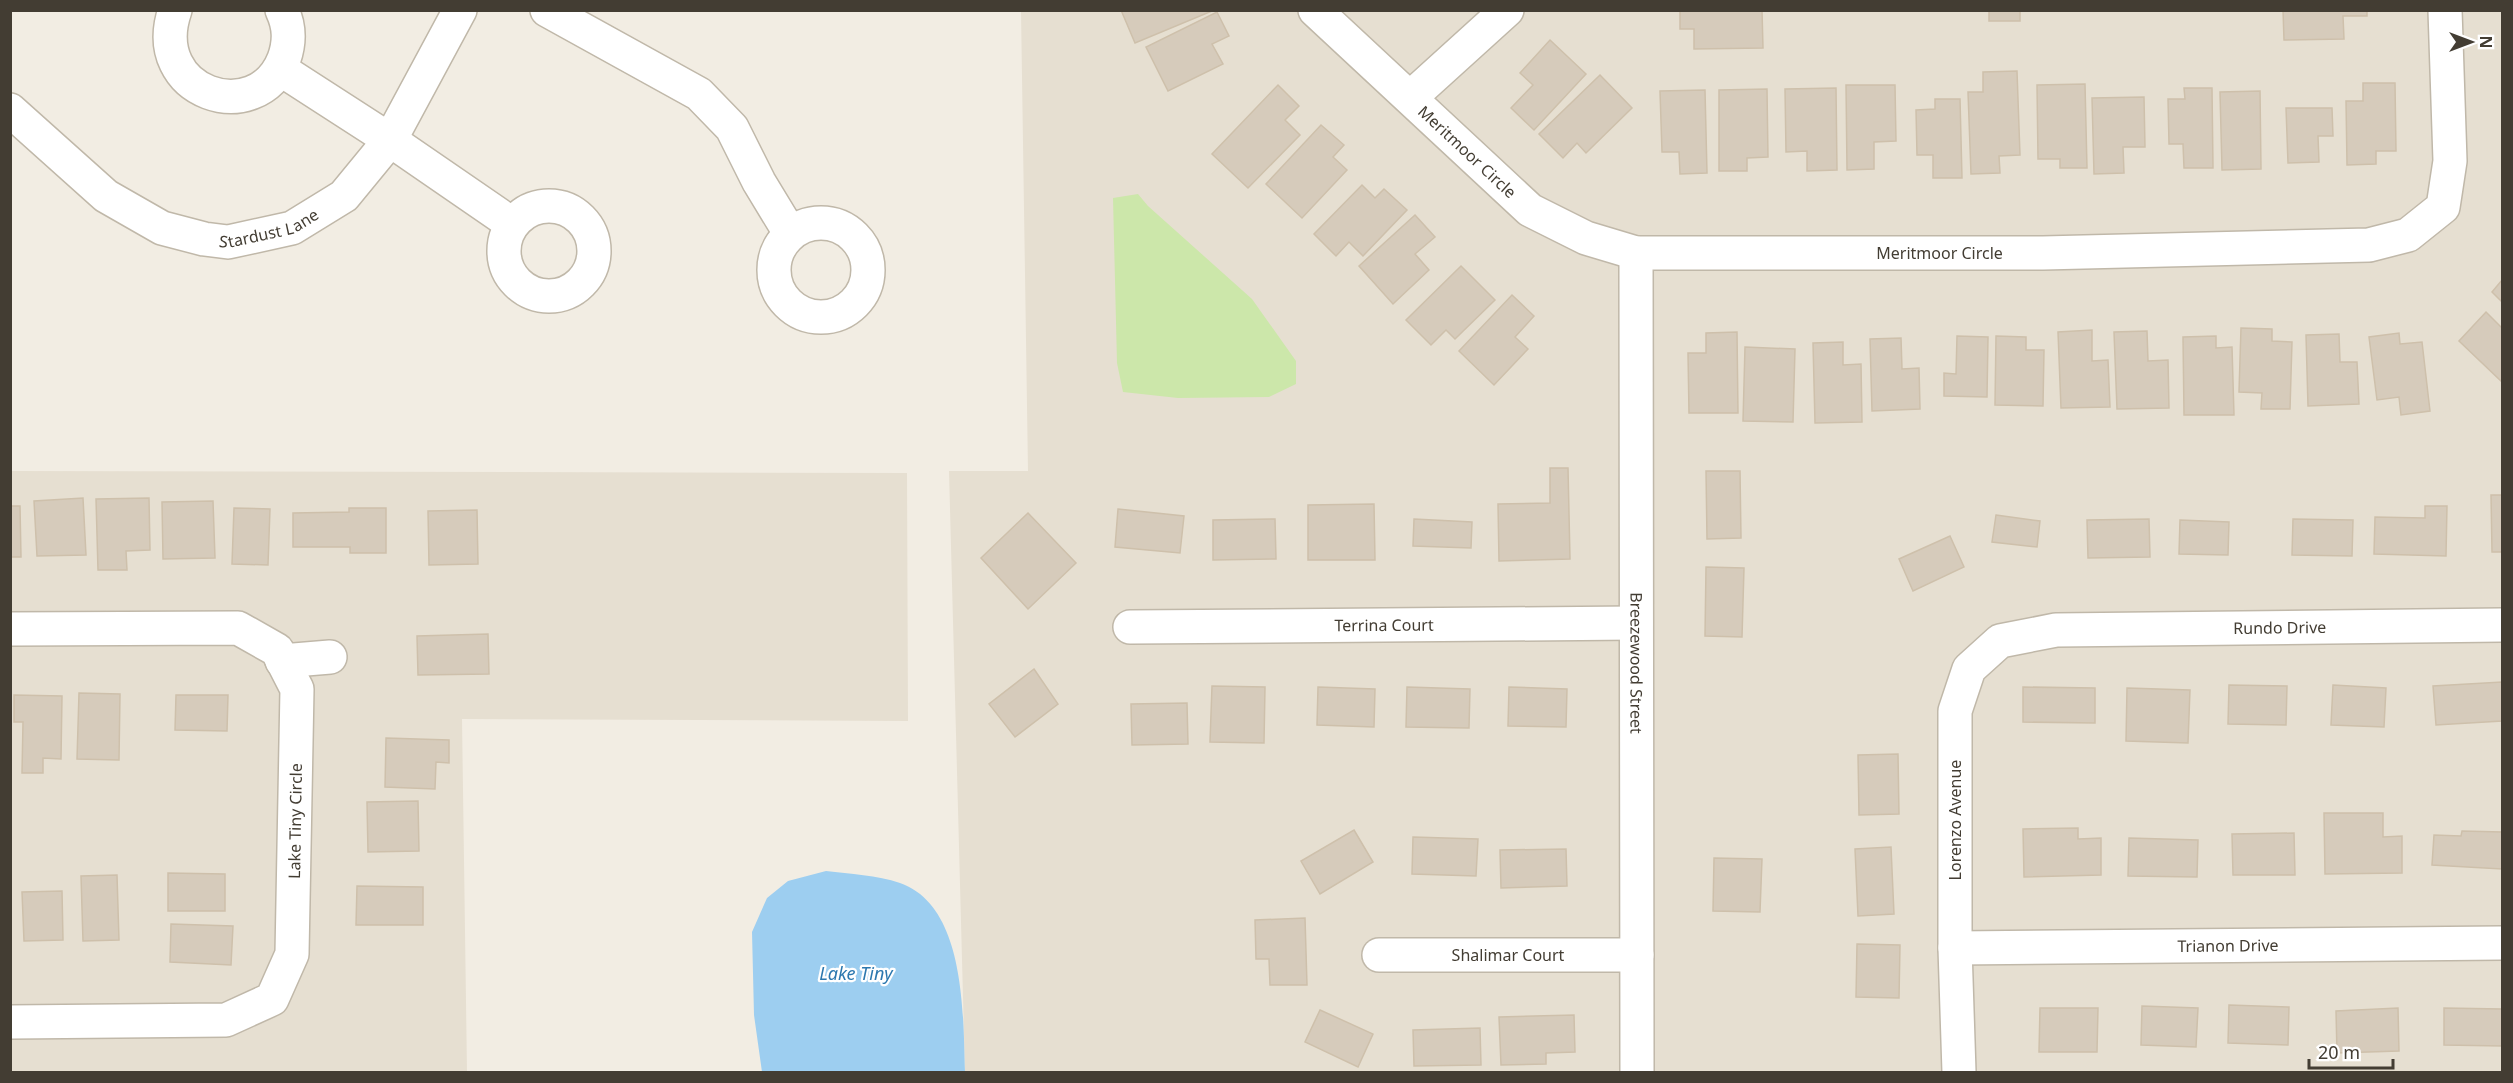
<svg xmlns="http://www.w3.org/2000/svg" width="2513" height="1083" font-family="'Noto Sans',sans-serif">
	<rect width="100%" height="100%" fill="#f2ede3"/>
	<!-- residential -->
	<g fill="#e6dfd1">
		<path d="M 1021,11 L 2502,11 L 2502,1072 L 965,1072 L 949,471 L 1028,471 Z"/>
		<path d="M 11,471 L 907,473 L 908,721 L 462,719 L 467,1072 L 11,1072 Z"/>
	</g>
	<!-- green -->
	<path fill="#cce7aa" d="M 1138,194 L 1148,206 L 1252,299 L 1296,361 L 1296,384 L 1269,397 L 1178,398 L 1123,392 L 1117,363 L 1113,198 Z"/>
	<!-- water -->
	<path fill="#9dcef0" d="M 826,871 C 850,874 877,875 900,883 C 966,906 963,1015 965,1072 L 762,1072 L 754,1015 L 752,932 L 767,898 L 788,881 Z"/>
	<!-- building -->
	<g fill="#d6cbbb" stroke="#cec0ab" stroke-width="1.5">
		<path d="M 1121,10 L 1211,10 L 1212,11 L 1135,43 Z"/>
		<path d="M 1680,10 L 1762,10 L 1763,48 L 1694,49 L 1694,29 L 1680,29 Z"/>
		<rect x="1989" y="10" width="31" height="11"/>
		<path d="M 2283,10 L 2367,10 L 2367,16 L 2343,16 L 2344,39 L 2284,40 Z"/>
		<path d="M 1217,12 L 1229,36 L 1212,44 L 1223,64 L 1168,91 L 1146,47 Z"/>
		<path d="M 1550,40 L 1586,74 L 1534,130 L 1511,108 L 1533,85 L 1520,73 Z"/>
		<path d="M 2017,71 L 2020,155 L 1999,156 L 2000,173 L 1971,174 L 1968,92 L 1983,92 L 1983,72 Z"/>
		<path d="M 1600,75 L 1632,108 L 1586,153 L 1577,143 L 1563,158 L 1539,134 Z"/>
		<path d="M 2363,83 L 2395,83 L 2396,151 L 2376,151 L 2376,164 L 2347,165 L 2346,101 L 2363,101 Z"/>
		<path d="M 2085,84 L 2087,168 L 2060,168 L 2060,159 L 2038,159 L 2037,85 Z"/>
		<path d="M 1278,85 L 1299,106 L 1285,120 L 1300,135 L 1248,188 L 1212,154 Z"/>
		<path d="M 1846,85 L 1895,85 L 1896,141 L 1874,142 L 1874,169 L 1847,170 Z"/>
		<path d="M 1836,88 L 1837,170 L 1807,171 L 1807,151 L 1786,152 L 1785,89 Z"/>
		<path d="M 2184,88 L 2212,88 L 2213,168 L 2184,168 L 2183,144 L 2169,144 L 2168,99 L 2185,99 Z"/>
		<path d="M 1767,89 L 1768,157 L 1747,158 L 1747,171 L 1719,171 L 1719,90 Z"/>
		<path d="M 1705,90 L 1707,173 L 1680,174 L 1679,152 L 1662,152 L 1660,91 Z"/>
		<path d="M 2260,91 L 2261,169 L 2222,170 L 2220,92 Z"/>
		<path d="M 2144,97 L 2145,147 L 2123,147 L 2124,173 L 2094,174 L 2092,98 Z"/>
		<path d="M 1935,99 L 1960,99 L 1962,178 L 1933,178 L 1933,155 L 1917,155 L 1916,110 L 1935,109 Z"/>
		<path d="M 2286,108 L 2332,108 L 2333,136 L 2318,136 L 2319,162 L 2288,163 Z"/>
		<path d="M 1321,125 L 1344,145 L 1333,157 L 1347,170 L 1302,218 L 1266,184 Z"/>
		<path d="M 1362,185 L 1375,198 L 1384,189 L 1407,210 L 1363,256 L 1349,242 L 1336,256 L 1314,234 Z"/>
		<path d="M 1415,215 L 1435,237 L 1415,254 L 1429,270 L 1393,304 L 1359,266 Z"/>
		<path d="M 1461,266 L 1495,300 L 1455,339 L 1446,330 L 1431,345 L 1406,320 Z"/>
		<path d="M 2502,280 L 2502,302 L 2492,292 Z"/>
		<path d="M 1512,295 L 1534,316 L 1515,337 L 1528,349 L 1494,385 L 1459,351 Z"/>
		<path d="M 2486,312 L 2502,328 L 2502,382 L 2459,341 Z"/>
		<path d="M 2241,328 L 2272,329 L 2272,341 L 2292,342 L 2290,409 L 2261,409 L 2262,393 L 2239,392 Z"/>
		<path d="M 2092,330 L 2092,361 L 2108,360 L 2110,407 L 2061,408 L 2058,332 Z"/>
		<path d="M 2147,331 L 2148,361 L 2168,360 L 2169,408 L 2117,409 L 2114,332 Z"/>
		<path d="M 1737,332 L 1738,413 L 1689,413 L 1688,353 L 1706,353 L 1706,333 Z"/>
		<path d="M 2399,333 L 2400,344 L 2422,342 L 2430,411 L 2401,415 L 2399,397 L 2377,400 L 2369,337 Z"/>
		<path d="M 2339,334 L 2340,362 L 2357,362 L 2359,404 L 2308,406 L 2306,335 Z"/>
		<path d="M 1957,336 L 1988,337 L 1987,397 L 1944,396 L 1944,373 L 1956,374 Z"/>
		<path d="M 1996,336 L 2026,337 L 2026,350 L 2044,350 L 2043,406 L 1995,405 Z"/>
		<path d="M 2216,336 L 2216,348 L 2232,347 L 2234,415 L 2184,415 L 2183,337 Z"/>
		<path d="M 1901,338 L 1902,369 L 1919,368 L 1920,409 L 1872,411 L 1870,339 Z"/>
		<path d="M 1843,342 L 1843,365 L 1861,364 L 1862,422 L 1815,423 L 1813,343 Z"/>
		<path d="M 1745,347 L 1795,349 L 1793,422 L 1743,421 Z"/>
		<path d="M 1550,468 L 1568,468 L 1570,559 L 1499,561 L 1498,504 L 1550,503 Z"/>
		<path d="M 1706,471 L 1740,471 L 1741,538 L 1707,539 Z"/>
		<path d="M 2491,495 L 2502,495 L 2502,552 L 2492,552 Z"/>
		<path d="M 83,498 L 86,555 L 37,556 L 34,501 Z"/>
		<path d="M 149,498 L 150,550 L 126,551 L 127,570 L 98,570 L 96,499 Z"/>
		<path d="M 213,501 L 215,558 L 163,559 L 162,502 Z"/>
		<path d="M 1374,504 L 1375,560 L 1308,560 L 1308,505 Z"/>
		<path d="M 10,506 L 20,506 L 21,557 L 10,557 Z"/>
		<path d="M 2425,506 L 2447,506 L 2446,556 L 2374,554 L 2375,517 L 2425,518 Z"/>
		<path d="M 234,508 L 270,509 L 268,565 L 232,564 Z"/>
		<path d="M 349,508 L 386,508 L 386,553 L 350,553 L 350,547 L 293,547 L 293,513 L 349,512 Z"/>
		<path d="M 1118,509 L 1184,516 L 1180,553 L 1115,547 Z"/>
		<path d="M 477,510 L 478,564 L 429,565 L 428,511 Z"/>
		<path d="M 1028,513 L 1076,563 L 1028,609 L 981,558 Z"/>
		<path d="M 1996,515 L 2040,521 L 2037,547 L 1992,542 Z"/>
		<path d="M 1275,519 L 1276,559 L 1213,560 L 1213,520 Z"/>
		<path d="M 1414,519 L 1472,522 L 1471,548 L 1413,546 Z"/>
		<path d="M 2149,519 L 2150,557 L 2088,558 L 2087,520 Z"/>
		<path d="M 2293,519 L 2353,520 L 2352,556 L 2292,555 Z"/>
		<path d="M 2180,520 L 2229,522 L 2228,555 L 2179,554 Z"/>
		<path d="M 1950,536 L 1964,567 L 1913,591 L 1899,559 Z"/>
		<path d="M 1706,567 L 1744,568 L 1742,637 L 1705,636 Z"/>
		<path d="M 488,634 L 489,674 L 418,675 L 417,636 Z"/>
		<path d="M 1034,669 L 1058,704 L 1015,737 L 989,704 Z"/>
		<path d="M 2502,682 L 2502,721 L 2436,725 L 2433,686 Z"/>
		<path d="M 2229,685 L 2287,686 L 2286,725 L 2228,724 Z"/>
		<path d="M 2333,685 L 2386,688 L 2384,727 L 2331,725 Z"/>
		<path d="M 1212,686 L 1265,687 L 1264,743 L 1210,742 Z"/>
		<path d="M 1318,687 L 1375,689 L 1374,727 L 1317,725 Z"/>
		<path d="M 1407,687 L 1470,689 L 1469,728 L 1406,727 Z"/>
		<path d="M 1509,687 L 1567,689 L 1566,727 L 1508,726 Z"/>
		<path d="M 2023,687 L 2095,688 L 2095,723 L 2023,722 Z"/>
		<path d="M 2127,688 L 2190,690 L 2188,743 L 2126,741 Z"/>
		<path d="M 79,693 L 120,694 L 119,760 L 77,759 Z"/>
		<path d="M 14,695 L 62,696 L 61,759 L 43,758 L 43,773 L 22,773 L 23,722 L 14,722 Z"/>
		<path d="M 176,695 L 228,695 L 227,731 L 175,730 Z"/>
		<path d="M 1187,703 L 1188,744 L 1132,745 L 1131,704 Z"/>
		<path d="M 386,738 L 449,740 L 449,763 L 436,762 L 435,789 L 385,787 Z"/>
		<path d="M 1898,754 L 1899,814 L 1859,815 L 1858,755 Z"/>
		<path d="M 418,801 L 419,851 L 368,852 L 367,802 Z"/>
		<path d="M 2324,813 L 2383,813 L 2383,837 L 2402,836 L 2402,873 L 2325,874 Z"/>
		<path d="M 2078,828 L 2078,839 L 2101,838 L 2101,875 L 2024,877 L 2023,829 Z"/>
		<path d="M 1354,830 L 1373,862 L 1320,894 L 1301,861 Z"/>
		<path d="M 2462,831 L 2502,832 L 2502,869 L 2432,865 L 2434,835 L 2461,836 Z"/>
		<path d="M 2294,833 L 2295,875 L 2233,875 L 2232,834 Z"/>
		<path d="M 1413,837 L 1478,839 L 1476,876 L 1412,874 Z"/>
		<path d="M 2129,838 L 2198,840 L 2197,877 L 2128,876 Z"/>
		<path d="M 1891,847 L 1894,914 L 1858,916 L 1855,849 Z"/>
		<path d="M 1566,849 L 1567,886 L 1501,888 L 1500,850 Z"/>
		<path d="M 1714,858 L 1762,859 L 1760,912 L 1713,911 Z"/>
		<path d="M 168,873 L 225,874 L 225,911 L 168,911 Z"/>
		<path d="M 117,875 L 119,940 L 83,941 L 81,876 Z"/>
		<path d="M 357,886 L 423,887 L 423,925 L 356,925 Z"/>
		<path d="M 62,891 L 63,940 L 24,941 L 22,892 Z"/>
		<path d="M 1305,918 L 1307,985 L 1270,985 L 1269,959 L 1256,959 L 1255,920 Z"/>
		<path d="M 171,924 L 233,926 L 231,965 L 170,962 Z"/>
		<path d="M 1857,944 L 1900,945 L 1899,998 L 1856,997 Z"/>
		<path d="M 2229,1005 L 2289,1007 L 2288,1045 L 2228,1043 Z"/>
		<path d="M 2142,1006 L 2198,1008 L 2196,1047 L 2141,1045 Z"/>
		<path d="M 2040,1008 L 2098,1008 L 2097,1052 L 2039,1052 Z"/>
		<path d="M 2398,1008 L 2399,1051 L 2337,1053 L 2336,1011 Z"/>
		<path d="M 2444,1008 L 2502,1009 L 2502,1046 L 2444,1045 Z"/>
		<path d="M 1320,1010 L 1373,1034 L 1358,1067 L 1305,1042 Z"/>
		<path d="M 1574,1015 L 1575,1052 L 1546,1053 L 1546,1064 L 1501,1065 L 1499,1017 Z"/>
		<path d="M 1480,1028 L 1481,1065 L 1414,1066 L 1413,1030 Z"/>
	</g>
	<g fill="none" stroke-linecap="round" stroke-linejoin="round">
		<!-- minor casing -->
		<g stroke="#c0b8a9" stroke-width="36">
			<g id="minor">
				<path d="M 175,10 C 146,94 257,129 284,59 C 290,42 290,27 282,10"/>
				<path d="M 547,10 L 699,94 L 732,128 L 759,182 L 790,233"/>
				<path id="s1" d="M 1315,10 L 1530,210 L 1586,238 L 1636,253 L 2043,253 L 2369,245 L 2408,235 L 2443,207 L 2450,161 L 2445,10"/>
				<path d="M 280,69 L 390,140 L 512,224"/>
				<path d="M 1411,97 L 1507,10"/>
				<path id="s2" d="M 10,110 L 106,196 L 162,228 L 204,239 L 228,242 L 292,228 L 344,196 L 390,140 L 460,10"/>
				<circle cx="549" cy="251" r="45"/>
				<circle cx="821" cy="270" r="47"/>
				<path id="s3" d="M 1636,253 L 1637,1072"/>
				<path id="s4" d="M 1130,627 L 1636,623"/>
				<path d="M 10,629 L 238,628 L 277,650 L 297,689 L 292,954 L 272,999 L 226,1020 L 10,1022"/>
				<path d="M 282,661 L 330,657"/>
				<path id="s5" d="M 1955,948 L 2502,943"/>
				<path id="s6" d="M 1379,955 L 1637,955"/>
				<path id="s7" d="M 1959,1072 L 1955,948 L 1955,711 L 1969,669 L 2000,641 L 2056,630 L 2502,625"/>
			</g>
		</g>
		<!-- minor -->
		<use href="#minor" stroke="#fff" stroke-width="33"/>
	</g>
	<g text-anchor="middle" stroke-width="4.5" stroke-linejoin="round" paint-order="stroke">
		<!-- street labels -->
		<g font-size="16" fill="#433d33" stroke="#fff">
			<text dy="6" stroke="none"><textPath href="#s1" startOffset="208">Meritmoor Circle</textPath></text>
			<text dy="6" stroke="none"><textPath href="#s2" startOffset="304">Stardust Lane</textPath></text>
			<text dy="6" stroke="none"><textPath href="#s1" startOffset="712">Meritmoor Circle</textPath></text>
			<text dy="6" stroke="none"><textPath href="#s4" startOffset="254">Terrina Court</textPath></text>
			<text dy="6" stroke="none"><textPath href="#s7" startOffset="728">Rundo Drive</textPath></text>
			<text dy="6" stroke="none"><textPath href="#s3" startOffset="410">Breezewood Street</textPath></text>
			<text transform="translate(1955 820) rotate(-90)" y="6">Lorenzo Avenue</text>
			<text transform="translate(295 821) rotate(-89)" y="6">Lake Tiny Circle</text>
			<text dy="6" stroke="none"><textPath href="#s5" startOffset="273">Trianon Drive</textPath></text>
			<text dy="6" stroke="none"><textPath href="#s6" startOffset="129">Shalimar Court</textPath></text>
		</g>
		<!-- water labels -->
		<g font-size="18" font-style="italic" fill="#2c78af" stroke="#fff">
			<text x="856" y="980">Lake Tiny</text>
		</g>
	</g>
	<!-- border -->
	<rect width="2513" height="1083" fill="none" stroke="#433d33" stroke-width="24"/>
	<!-- north arrow -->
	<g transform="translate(2471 42) rotate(90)" stroke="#ffffff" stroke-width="4.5" paint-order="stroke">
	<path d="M0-4.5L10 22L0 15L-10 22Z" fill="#433d33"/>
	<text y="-9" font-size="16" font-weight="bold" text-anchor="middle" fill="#433d33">N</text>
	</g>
	<!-- scale -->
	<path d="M2309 1059v9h84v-9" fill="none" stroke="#433d33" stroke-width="3"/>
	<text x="2318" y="1059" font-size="18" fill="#433d33" stroke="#ffffff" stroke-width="4.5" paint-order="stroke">20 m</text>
</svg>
